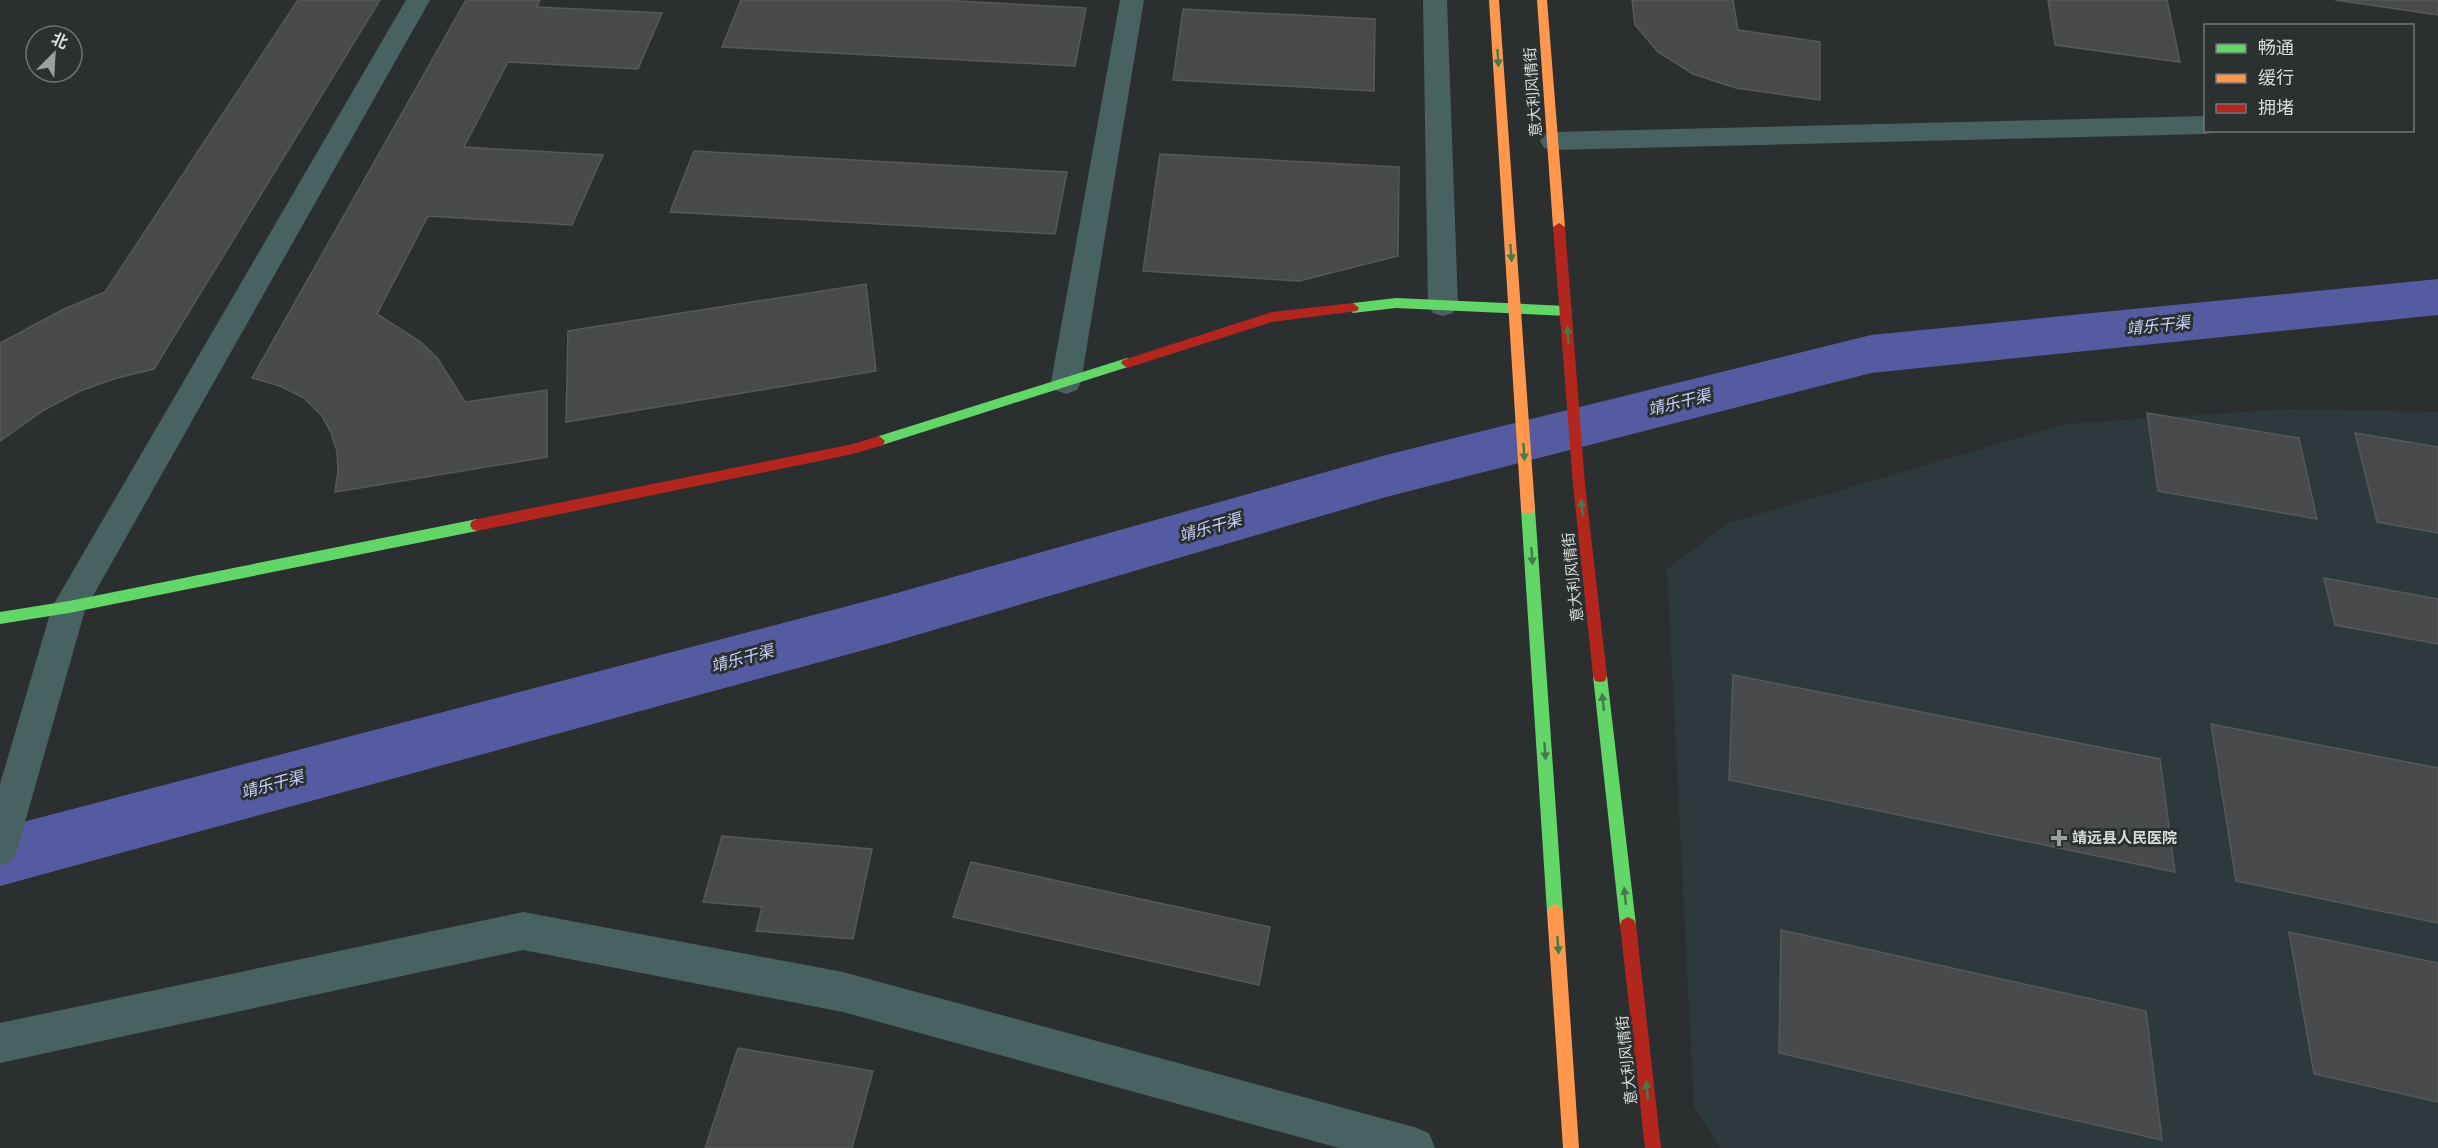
<svg xmlns="http://www.w3.org/2000/svg" width="2438" height="1148" font-family="Mulish,'Noto Sans SC',sans-serif">
	<rect width="100%" height="100%" fill="#2c2f30"/>
	<!-- built -->
	<path fill="#2e393d" d="M 2287,409 L 2438,412 L 2438,1148 L 1720,1148 L 1694,1107 L 1667,569 L 1729,523 L 2065,424 Z"/>
	<g fill="none" stroke-linecap="round" stroke-linejoin="round">
		<!-- canal -->
		<path fill="#555ba0" fill-rule="evenodd" d="M 2438,279 L 2438,315 L 1871,373 L 1386,497 L 886,644 L 0,886 L 0,828 L 886,596 L 1386,455 L 1871,335 Z"/>
	</g>
	<!-- building -->
	<g fill="#494a4c" stroke="#565859" stroke-width="1.5">
		<path d="M 298,0 L 380,0 L 154,369 L 117,378 L 80,391 L 44,410 L 0,441 L 0,343 L 64,309 L 105,292 Z"/>
		<path d="M 466,0 L 540,0 L 537,7 L 662,13 L 638,69 L 508,62 L 464,147 L 603,155 L 572,225 L 428,216 L 377,314 L 421,342 L 438,359 L 465,402 L 547,390 L 547,457 L 335,492 L 338,471 L 337,451 L 331,433 L 322,416 L 304,398 L 280,386 L 252,378 Z"/>
		<path d="M 741,0 L 940,0 L 1086,8 L 1075,66 L 722,47 Z"/>
		<path d="M 1632,0 L 1733,0 L 1738,30 L 1820,42 L 1820,100 L 1736,88 L 1693,74 L 1658,52 L 1635,25 Z"/>
		<path d="M 2048,0 L 2167,0 L 2180,62 L 2055,45 Z"/>
		<path d="M 2335,0 L 2438,0 L 2438,15 Z"/>
		<path d="M 1183,9 L 1375,19 L 1374,91 L 1173,80 Z"/>
		<path d="M 694,151 L 1067,172 L 1055,234 L 670,212 Z"/>
		<path d="M 1160,154 L 1399,167 L 1398,256 L 1299,281 L 1143,271 Z"/>
		<path d="M 866,284 L 876,371 L 566,422 L 568,331 Z"/>
		<path d="M 2147,413 L 2299,438 L 2317,519 L 2158,491 Z"/>
		<path d="M 2355,433 L 2438,447 L 2438,533 L 2377,522 Z"/>
		<path d="M 2324,578 L 2438,599 L 2438,644 L 2335,625 Z"/>
		<path d="M 1733,675 L 2160,759 L 2175,872 L 1729,780 Z"/>
		<path d="M 2211,724 L 2438,768 L 2438,923 L 2236,881 Z"/>
		<path d="M 722,836 L 872,849 L 853,939 L 756,931 L 762,907 L 703,902 Z"/>
		<path d="M 971,862 L 1270,927 L 1259,985 L 953,917 Z"/>
		<path d="M 1781,930 L 2146,1011 L 2162,1140 L 1779,1053 Z"/>
		<path d="M 2289,932 L 2438,963 L 2438,1102 L 2314,1074 Z"/>
		<path d="M 738,1048 L 873,1071 L 852,1148 L 705,1148 Z"/>
	</g>
	<g fill="none" stroke-linecap="round" stroke-linejoin="round">
		<!-- street -->
		<g fill="#486161" fill-rule="evenodd">
			<path d="M 406,0 L 430,0 L 85,610 L 18,847 L 13,860 L 0,865 L 0,784 L 52,607 Z"/>
			<path d="M 1120,0 L 1144,0 L 1081,382 L 1077,390 L 1066,394 L 1055,390 L 1051,382 Z"/>
			<path d="M 1423,0 L 1447,0 L 1458,305 L 1453,313 L 1443,316 L 1433,313 L 1428,305 Z"/>
			<path d="M 2206,116 L 2206,130 L 2215,132 L 2206,134 L 1553,150 L 1544,148 L 1540,141 L 1544,134 L 1553,132 Z"/>
			<path d="M 523,912 L 843,972 L 1414,1127 L 1429,1133 L 1435,1148 L 1339,1148 L 843,1012 L 523,950 L 0,1063 L 0,1023 Z"/>
		</g>
		<!-- fast -->
		<g fill="#63d668" fill-rule="evenodd">
			<path d="M 1396,298 L 1566,306 L 1572,311 L 1566,316 L 1396,308 L 1353,313 L 1347,308 L 1353,303 Z"/>
			<path d="M 1127,358 L 1131,360 L 1133,363 L 1131,366 L 879,446 L 873,441 L 879,436 Z"/>
			<path d="M 1528,503 L 1533,505 L 1535,509 L 1563,912 L 1560,917 L 1555,920 L 1550,917 L 1547,912 L 1521,509 L 1523,505 Z"/>
			<path d="M 477,519 L 482,521 L 484,525 L 482,529 L 477,531 L 69,613 L 0,624 L 0,612 L 69,601 Z"/>
			<path d="M 1600,670 L 1605,671 L 1607,676 L 1636,925 L 1634,930 L 1628,933 L 1622,930 L 1620,925 L 1593,676 L 1595,671 Z"/>
		</g>
		<!-- slow -->
		<g fill="#ff974d" fill-rule="evenodd">
			<path d="M 1489,0 L 1499,0 L 1535,509 L 1533,513 L 1523,513 L 1521,509 Z"/>
			<path d="M 1537,0 L 1547,0 L 1565,227 L 1559,231 L 1553,227 Z"/>
			<path d="M 1555,904 L 1560,907 L 1563,912 L 1579,1148 L 1563,1148 L 1547,912 L 1550,907 Z"/>
		</g>
		<!-- jam -->
		<g fill="#b3261e" fill-rule="evenodd">
			<path d="M 1559,223 L 1565,227 L 1585,484 L 1607,676 L 1605,681 L 1600,682 L 1595,681 L 1593,676 L 1573,484 L 1553,227 Z"/>
			<path d="M 1353,303 L 1359,308 L 1357,311 L 1272,322 L 1127,368 L 1121,363 L 1123,360 L 1272,312 Z"/>
			<path d="M 879,436 L 885,441 L 883,445 L 853,454 L 477,531 L 472,529 L 470,525 L 472,521 L 477,519 L 853,444 Z"/>
			<path d="M 1628,917 L 1634,920 L 1636,925 L 1661,1148 L 1645,1148 L 1620,925 L 1622,920 Z"/>
		</g>
	</g>
	<!-- one-way arrows -->
	<defs><path id="oneway-solid" d="M-6-.8H1V-3.2L6.5 0L1 3.2V.8H-6Z" transform="scale(1.5)"/></defs>
	<g fill="#447b4a">
		<use href="#oneway-solid" transform="translate(1498 58) rotate(86)"/>
		<use href="#oneway-solid" transform="translate(1511 253) rotate(86)"/>
		<use href="#oneway-solid" transform="translate(1568 335) rotate(-94)"/>
		<use href="#oneway-solid" transform="translate(1524 452) rotate(86)"/>
		<use href="#oneway-solid" transform="translate(1582 508) rotate(-96)"/>
		<use href="#oneway-solid" transform="translate(1532 556) rotate(86)"/>
		<use href="#oneway-solid" transform="translate(1603 702) rotate(-96)"/>
		<use href="#oneway-solid" transform="translate(1545 751) rotate(86)"/>
		<use href="#oneway-solid" transform="translate(1625 896) rotate(-96)"/>
		<use href="#oneway-solid" transform="translate(1558 945) rotate(86)"/>
		<use href="#oneway-solid" transform="translate(1647 1090) rotate(-96)"/>
	</g>
	<!-- markers -->
	<path fill="#9ca0a1" stroke="#2b3031" stroke-width="2" d="M2056 829h6v6h6v6h-6v6h-6v-6h-6v-6h6z"/>
	<g text-anchor="middle" stroke-width="6" stroke-linejoin="round" paint-order="stroke">
		<!-- street labels -->
		<g font-size="15" fill="#d9ddde" stroke="#2b3031">
			<text transform="translate(1533 92) rotate(-94)" y="5">意大利风情街</text>
			<text transform="translate(1573 577) rotate(-96)" y="5">意大利风情街</text>
			<text transform="translate(1627 1060) rotate(-96)" y="5">意大利风情街</text>
		</g>
		<!-- poi labels -->
		<g font-size="15" font-weight="bold" fill="#d9ddde" stroke="#2b3031" text-anchor="start">
			<text x="2072" y="843">靖远县人民医院</text>
		</g>
		<!-- water labels -->
		<g font-size="16" font-style="italic" fill="#ccd3fe" stroke="#2b3031">
			<text transform="translate(2158 325) rotate(-6)" y="6">靖乐干渠</text>
			<text transform="translate(1679 402) rotate(-14)" y="6">靖乐干渠</text>
			<text transform="translate(1210 527) rotate(-16)" y="6">靖乐干渠</text>
			<text transform="translate(742 658) rotate(-15)" y="6">靖乐干渠</text>
			<text transform="translate(272 784) rotate(-15)" y="6">靖乐干渠</text>
		</g>
	</g>
	<!-- legend -->
	<rect x="2204" y="24" width="210" height="108" fill="#2b3031" stroke="#717576" stroke-width="1.5"/>
	<rect x="2216" y="44" width="30" height="9" fill="#63d668" stroke="#717576" stroke-width="1.5"/>
	<text x="2258" y="54" font-size="18" fill="#d9ddde">畅通</text>
	<rect x="2216" y="74" width="30" height="9" fill="#ff974d" stroke="#717576" stroke-width="1.5"/>
	<text x="2258" y="84" font-size="18" fill="#d9ddde">缓行</text>
	<rect x="2216" y="104" width="30" height="9" fill="#b3261e" stroke="#717576" stroke-width="1.5"/>
	<text x="2258" y="114" font-size="18" fill="#d9ddde">拥堵</text>
	<!-- north arrow -->
	<g transform="translate(54 54) rotate(24)"><circle r="28" fill="#2b3031" stroke="#717576" stroke-width="1.5"/>
	<path d="M0-4.5L10 22L0 15L-10 22Z" fill="#9ca0a1"/>
	<text y="-9" font-size="16" font-weight="bold" text-anchor="middle" fill="#d9ddde">北</text>
	</g>
</svg>
